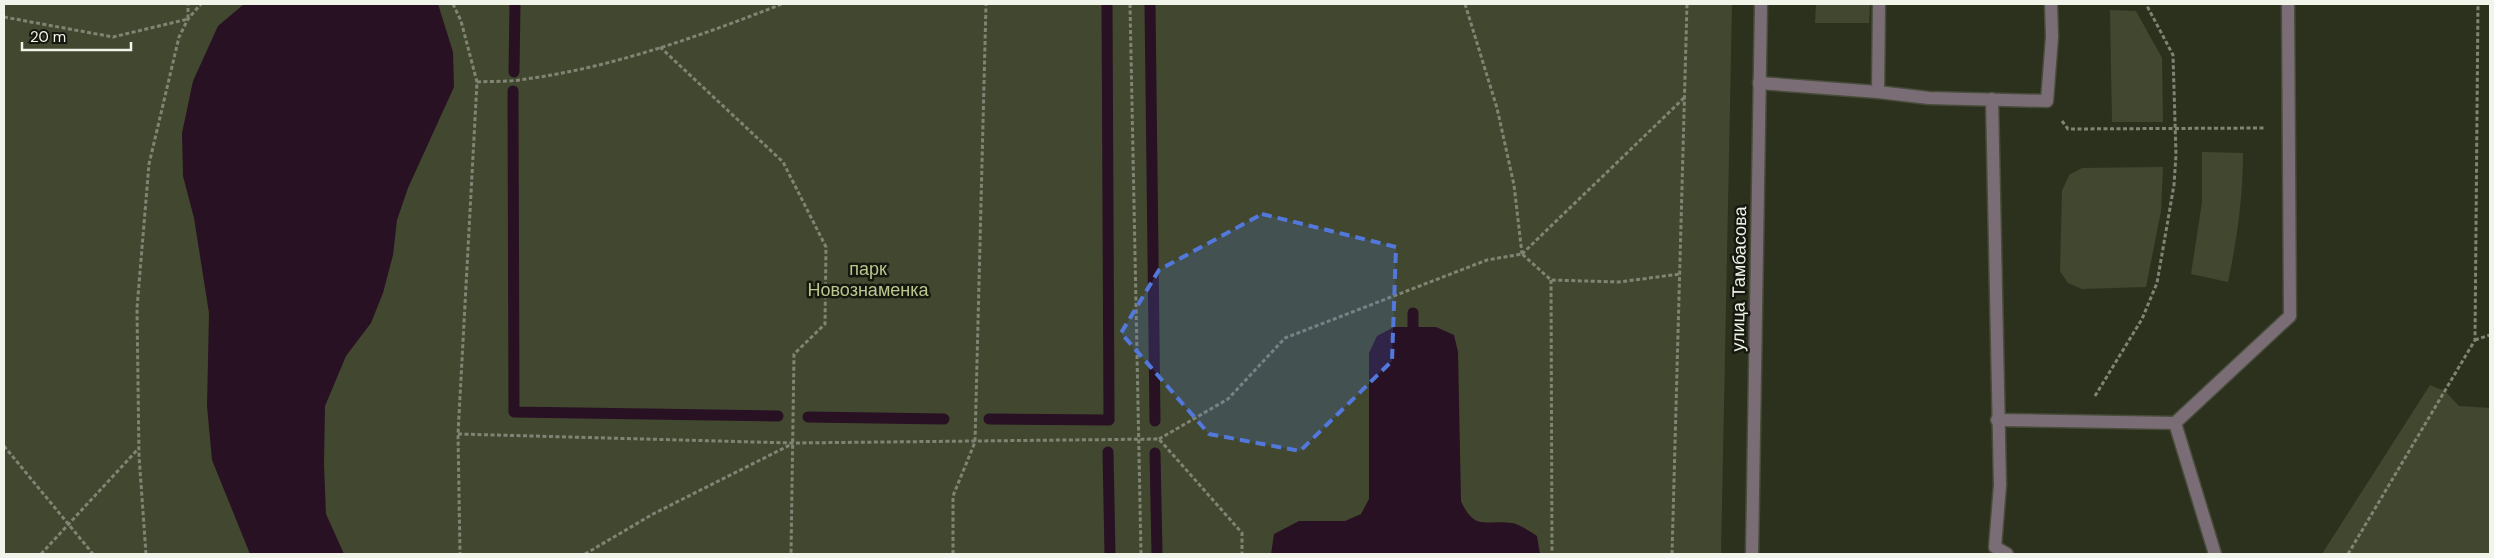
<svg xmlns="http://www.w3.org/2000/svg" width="2494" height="558" font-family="'DM Sans',sans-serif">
	<rect width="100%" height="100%" fill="#2c311e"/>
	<!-- green -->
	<g fill="#42482f">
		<path d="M 4,4 L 1732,4 L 1721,554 L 4,554 Z"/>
		<path d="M 1816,4 L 1870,4 L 1869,23 L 1815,23 Z"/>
		<path d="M 2110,10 L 2136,11 L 2162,58 L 2163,122 L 2112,122 Z"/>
		<path d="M 2202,152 L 2243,153 C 2243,198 2237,239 2228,282 L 2191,274 L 2202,202 Z"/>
		<path d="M 2163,167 L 2161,211 L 2146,287 L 2082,289 L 2068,283 L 2060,271 L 2062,191 L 2069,175 L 2082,168 Z"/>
		<path d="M 2430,385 L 2445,391 L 2459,406 L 2490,408 L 2490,554 L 2322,554 Z"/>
	</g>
	<!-- water -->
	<g fill="#281123">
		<path d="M 244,4 L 438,4 L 453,52 L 454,87 L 408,188 L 397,220 L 393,255 L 383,293 L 371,323 L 346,356 L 325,406 L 324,464 L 326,514 L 344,554 L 250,554 L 212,460 L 207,406 L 209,313 L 194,218 L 183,176 L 182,133 L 193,81 L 218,26 Z"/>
		<path d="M 1394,327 L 1436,327 L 1454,335 L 1458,352 L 1461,501 C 1475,532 1485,519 1512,523 C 1520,524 1530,532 1537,536 L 1540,554 L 1271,554 L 1274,534 L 1299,521 L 1345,521 L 1361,514 L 1369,499 L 1369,353 L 1377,336 Z"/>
	</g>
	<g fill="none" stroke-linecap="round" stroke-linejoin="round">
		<!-- stream -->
		<g stroke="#281123" stroke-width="11">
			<path d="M 1150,4 L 1155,421"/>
			<path d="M 514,72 L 515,4"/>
			<path d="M 513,91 L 514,412 L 778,416"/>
			<path d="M 1413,313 L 1413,327"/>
			<path d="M 808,417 L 944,419"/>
			<path d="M 989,419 L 1109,420 L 1107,4"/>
			<path d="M 1108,452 L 1110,554"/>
			<path d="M 1155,453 L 1157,554"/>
		</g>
		<!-- lane casing -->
		<g stroke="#484c3a" stroke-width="15">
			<g id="lane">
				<path d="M 1759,83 L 1878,92 L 1929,98 L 2047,101 L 2052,37 L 2051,4"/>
				<path d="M 1878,92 L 1879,4"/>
				<path d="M 1992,99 L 2000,485 L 1995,547 L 2007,554"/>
				<path d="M 1997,420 L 2175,423 L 2290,316 L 2288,4"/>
				<path d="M 2175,423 L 2215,554"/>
			</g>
		</g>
		<!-- street casing -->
		<g stroke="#484c3a" stroke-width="15">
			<path id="street" d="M 1752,554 L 1761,4"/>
		</g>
		<!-- path -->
		<g stroke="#808474" stroke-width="3" stroke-dasharray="4 2.5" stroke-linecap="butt">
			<path d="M 453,4 L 461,21 L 477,82 L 458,434 L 460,554"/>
			<path d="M 1130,4 L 1141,554"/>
			<path d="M 1465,4 L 1497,108 L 1514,185 L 1522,254"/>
			<path d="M 4,17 L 113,37 L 188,19 L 188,4"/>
			<path d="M 660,47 L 783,162 L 826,247 L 825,324 L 794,354 L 791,554"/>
			<path d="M 477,82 C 493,81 510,82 526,79 C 614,67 700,36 782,4"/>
			<path d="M 2062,121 L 2068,129 L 2264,128"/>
			<path d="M 1522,254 L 1685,97"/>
			<path d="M 1551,280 L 1552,554"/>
			<path d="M 2475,340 L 2490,335"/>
			<path d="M 2095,396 L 2142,319 L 2157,283 L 2174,185 L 2176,155 L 2173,55 L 2146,4"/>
			<path d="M 458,434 L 792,443 L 1159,439 L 1242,533 L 1242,554"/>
			<path d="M 1159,439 L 1228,399 L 1285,338 L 1487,260 L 1522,254 L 1551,280 L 1619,282 L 1680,274"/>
			<path d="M 4,446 L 93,554"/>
			<path d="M 41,554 L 139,448"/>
			<path d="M 146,554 L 139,456 L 137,308 L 149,164 L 179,37 L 188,19 L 201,4"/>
			<path d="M 585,554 L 653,514 L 792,444"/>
			<path d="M 953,554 L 953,496 L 975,442 L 986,4"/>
			<path d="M 1672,554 L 1687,4"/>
			<path d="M 2348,554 L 2475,340 L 2478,4"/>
		</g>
		<!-- lane -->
		<use href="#lane" stroke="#7a6d76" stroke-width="12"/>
		<!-- street -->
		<use href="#street" stroke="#7a6d76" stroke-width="12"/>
	</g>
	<!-- marked area -->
	<path fill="#5278dc" fill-opacity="0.2" stroke="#5278dc" stroke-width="4" stroke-dasharray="10 6" stroke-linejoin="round" d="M 1262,214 L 1396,247 L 1392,361 L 1300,451 L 1209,434 L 1121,333 L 1159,270 Z"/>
	<g text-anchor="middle" stroke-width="5" stroke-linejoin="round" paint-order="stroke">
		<!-- park labels -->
		<g font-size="18" fill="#b9c78e" stroke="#16180f">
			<text x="868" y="275">парк<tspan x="868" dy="21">Новознаменка</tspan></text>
		</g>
		<!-- street labels -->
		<g font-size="18" fill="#f1f4e8" stroke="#16180f">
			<text transform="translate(1739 279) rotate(-89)" y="6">улица Тамбасова</text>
		</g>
	</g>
	<!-- border -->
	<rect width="2494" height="558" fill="none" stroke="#f1f4e8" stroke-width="10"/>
	<!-- scale -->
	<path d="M22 42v8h109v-8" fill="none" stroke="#f1f4e8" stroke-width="2.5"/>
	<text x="30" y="42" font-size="15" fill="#f1f4e8" stroke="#16180f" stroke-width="4" paint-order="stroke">20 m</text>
</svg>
